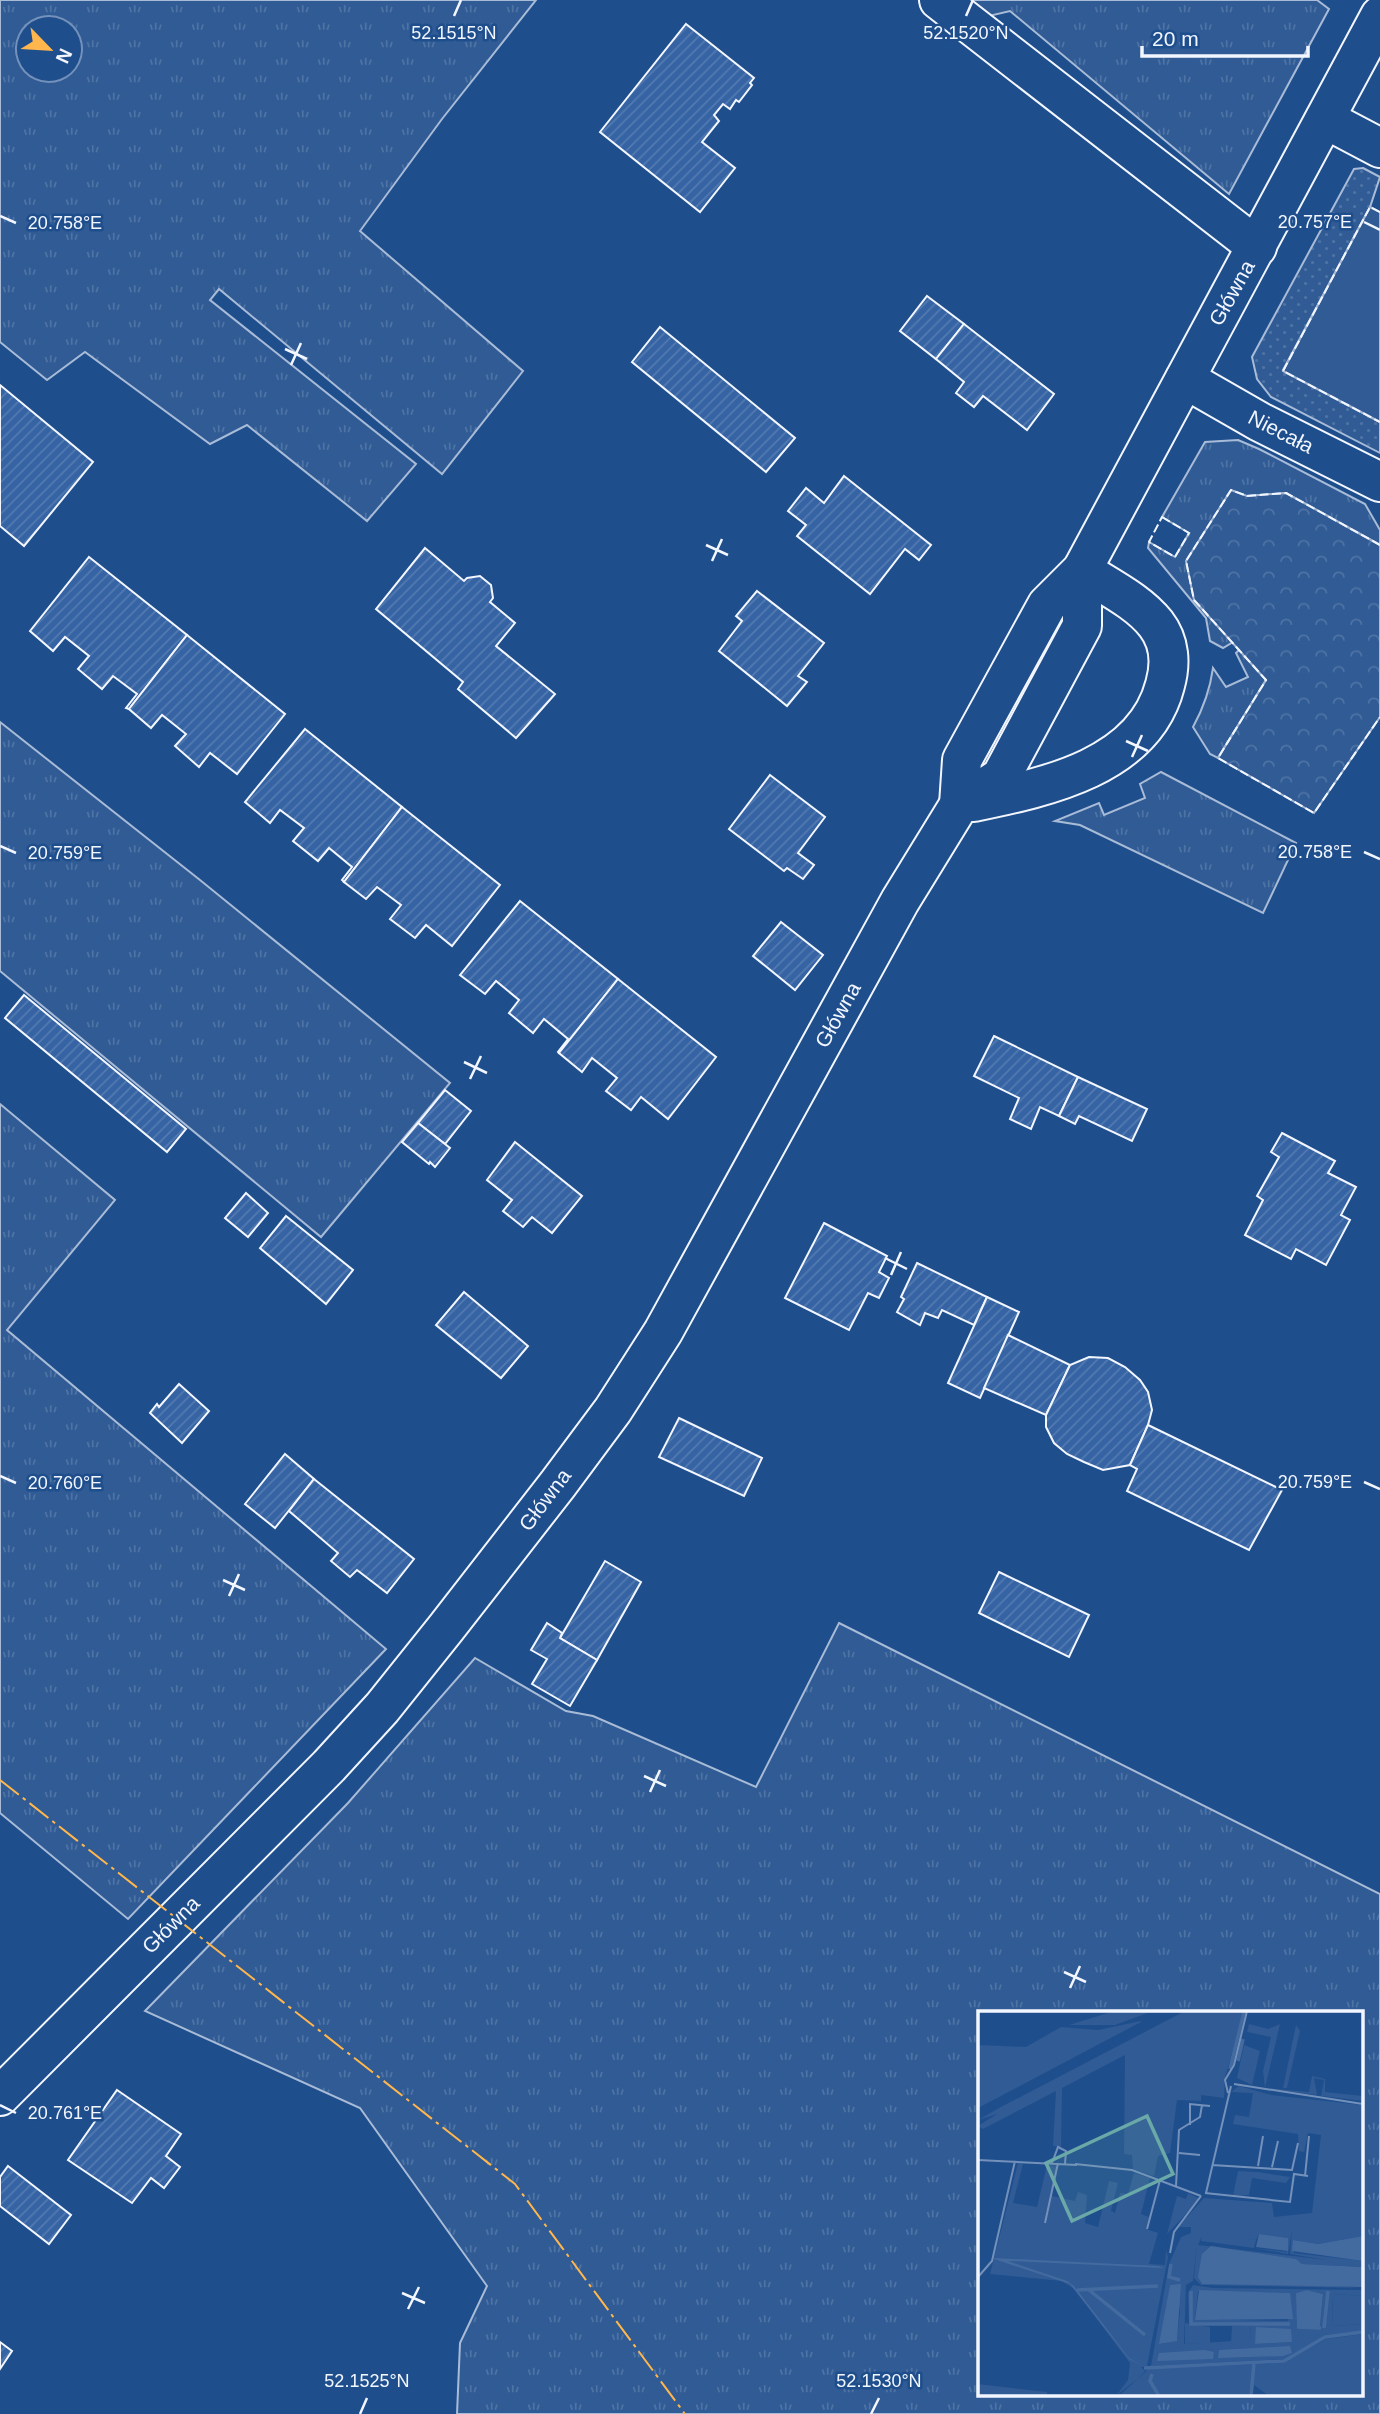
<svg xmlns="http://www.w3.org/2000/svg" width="1380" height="2414" font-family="Arial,sans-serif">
	<defs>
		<pattern id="grass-tufts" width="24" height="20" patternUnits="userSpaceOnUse" patternTransform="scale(1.75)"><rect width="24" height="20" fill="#305b95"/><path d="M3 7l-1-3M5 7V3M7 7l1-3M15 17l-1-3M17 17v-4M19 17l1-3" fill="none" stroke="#4e73a5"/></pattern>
		<pattern id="forest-crowns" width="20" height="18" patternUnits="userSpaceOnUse" patternTransform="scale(1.75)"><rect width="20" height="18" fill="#305b95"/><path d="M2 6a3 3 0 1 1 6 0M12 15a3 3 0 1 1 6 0" fill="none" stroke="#4e73a5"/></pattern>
		<pattern id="garden-dots" width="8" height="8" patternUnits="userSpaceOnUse" patternTransform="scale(1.75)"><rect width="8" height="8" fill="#305b95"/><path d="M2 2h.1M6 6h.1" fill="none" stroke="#4e73a5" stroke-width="1.8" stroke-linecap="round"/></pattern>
		<pattern id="building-hatch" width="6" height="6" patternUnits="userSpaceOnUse" patternTransform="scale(1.75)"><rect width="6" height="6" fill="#3563a3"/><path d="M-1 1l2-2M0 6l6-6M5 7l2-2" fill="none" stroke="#537ab1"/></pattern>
	</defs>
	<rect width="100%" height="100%" fill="#1f4e8c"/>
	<!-- grass -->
	<g fill="url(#grass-tufts)" stroke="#a8bbd7" stroke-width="2" fill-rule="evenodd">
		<path d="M 0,0 L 536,0 L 442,119 L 360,231 L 523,371 L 442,474 L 219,289 L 210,300 L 416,464 L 367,521 L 247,425 L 210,444 L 85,352 L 47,380 L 0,342 ZM 28,28 L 70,28 L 70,70 L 28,70 Z"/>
		<path d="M 969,0 L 1317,0 L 1329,9 L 1229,194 L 1010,11 L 989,16 Z"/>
		<path d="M 1238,440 L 1259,449 L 1365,504 L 1380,530 L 1380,545 L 1286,493 L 1247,496 L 1194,600 L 1233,642 L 1223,648 L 1210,641 L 1206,618 L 1148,548 L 1149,542 L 1175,557 L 1189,533 L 1162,517 L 1205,442 Z"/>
		<path d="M 1240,649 L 1266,680 L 1218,758 L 1210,754 L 1193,727 C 1204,707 1210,690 1213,668 L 1226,687 L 1248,677 L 1236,653 Z"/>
		<path d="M 0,722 L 200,880 L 450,1083 L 321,1237 L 0,971 Z"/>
		<path d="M 1161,772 L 1296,843 L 1263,913 L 1080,825 L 1055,821 L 1099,803 L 1104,815 L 1145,798 L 1140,784 Z"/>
		<path d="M 0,1104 L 115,1200 L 7,1330 L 386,1649 L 128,1919 L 0,1813 Z"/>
		<path d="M 839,1623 L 1380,1894 L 1380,2414 L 457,2414 L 460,2343 L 487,2286 L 360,2108 L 145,2011 L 348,1803 L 475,1658 L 566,1711 L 593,1716 L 756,1787 ZM 979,2013 L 1361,2013 L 1361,2395 L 979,2395 Z"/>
	</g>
	<!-- forest -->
	<path fill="url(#forest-crowns)" stroke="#a8bbd7" stroke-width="2" d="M 1231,490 L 1247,496 L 1286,493 L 1380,545 L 1380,717 L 1314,813 L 1218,758 L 1266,680 L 1194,600 L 1186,561 Z"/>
	<!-- garden -->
	<path fill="url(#garden-dots)" stroke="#a8bbd7" stroke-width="2" d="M 1363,168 L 1380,177 L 1370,207 L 1283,370 L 1380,422 L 1380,453 L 1271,397 L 1257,379 L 1252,357 L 1354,169 Z"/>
	<!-- built -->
	<path fill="#305b95" stroke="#a8bbd7" stroke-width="2" d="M 1370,207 L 1380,212 L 1380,422 L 1283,371 Z"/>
	<!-- building -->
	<g fill="url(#building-hatch)" stroke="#f2f6ff" stroke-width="2">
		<path d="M 686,24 L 754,78 L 750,83 L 752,85 L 739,102 L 736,100 L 730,109 L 723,104 L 714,115 L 719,121 L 702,142 L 735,168 L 700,212 L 600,132 Z"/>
		<path d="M 927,296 L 964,324 L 936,359 L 900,331 Z"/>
		<path d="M 964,324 L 1054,394 L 1027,430 L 983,396 L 974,407 L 956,393 L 964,382 L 936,359 Z"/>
		<path d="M 660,327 L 795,438 L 766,472 L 632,362 Z"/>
		<path d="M 0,385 L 93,462 L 24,546 L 0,526 Z"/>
		<path d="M 844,476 L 931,545 L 919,560 L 905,549 L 870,594 L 797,536 L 806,525 L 788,511 L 806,488 L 824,503 Z"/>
		<path d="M 425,548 L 464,581 L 467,578 L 480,576 L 491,585 L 493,598 L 490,602 L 515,623 L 496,646 L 555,694 L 516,738 L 458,689 L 463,682 L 376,609 Z"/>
		<path d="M 89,557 L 187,635 L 129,709 L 126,708 L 137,694 L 113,676 L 102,689 L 78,669 L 89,656 L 65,637 L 53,651 L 30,631 Z"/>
		<path d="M 757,591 L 824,643 L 798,676 L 807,682 L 787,706 L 719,651 L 742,621 L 736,616 Z"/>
		<path d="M 187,635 L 285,714 L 237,774 L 210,753 L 199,767 L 175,746 L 186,734 L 162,715 L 151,728 L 129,709 Z"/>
		<path d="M 305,729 L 402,807 L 344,882 L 342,880 L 352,867 L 329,848 L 318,861 L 293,841 L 304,828 L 280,810 L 270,823 L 245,802 Z"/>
		<path d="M 770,775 L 825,817 L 798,853 L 814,865 L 803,879 L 787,868 L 784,871 L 729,829 Z"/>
		<path d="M 402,807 L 500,885 L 452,946 L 426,925 L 415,938 L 390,919 L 401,905 L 377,887 L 366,899 L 344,882 Z"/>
		<path d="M 520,901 L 618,979 L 559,1053 L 558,1052 L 568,1039 L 544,1019 L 533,1033 L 509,1013 L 519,1000 L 496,981 L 485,994 L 460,975 Z"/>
		<path d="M 781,922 L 823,955 L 795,990 L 753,956 Z"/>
		<path d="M 618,979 L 716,1057 L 668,1119 L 641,1097 L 631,1110 L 606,1091 L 617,1078 L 592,1058 L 582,1072 L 559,1053 Z"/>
		<path d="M 24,995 L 186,1129 L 167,1152 L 5,1018 Z"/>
		<path d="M 994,1036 L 1078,1077 L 1059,1116 L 1040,1107 L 1031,1129 L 1010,1119 L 1019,1098 L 974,1076 Z"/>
		<path d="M 1078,1077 L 1147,1109 L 1132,1141 L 1079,1116 L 1075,1124 L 1059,1116 Z"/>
		<path d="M 445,1090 L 471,1111 L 445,1144 L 418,1123 Z"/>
		<path d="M 418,1123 L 450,1148 L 435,1167 L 430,1162 L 429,1164 L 402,1142 Z"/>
		<path d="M 1282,1133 L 1335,1161 L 1328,1173 L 1356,1187 L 1341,1215 L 1350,1220 L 1326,1265 L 1296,1249 L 1291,1259 L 1245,1235 L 1263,1200 L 1257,1196 L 1279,1157 L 1271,1152 Z"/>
		<path d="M 515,1142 L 582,1196 L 552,1233 L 532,1217 L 523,1227 L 503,1211 L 512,1200 L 487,1180 Z"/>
		<path d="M 246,1193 L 268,1213 L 248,1237 L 225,1218 Z"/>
		<path d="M 286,1216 L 353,1270 L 326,1304 L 260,1248 Z"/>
		<path d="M 824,1223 L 887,1256 L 879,1272 L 889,1278 L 879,1298 L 868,1293 L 849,1330 L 785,1298 Z"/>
		<path d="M 917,1263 L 987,1297 L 974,1325 L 942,1310 L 938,1318 L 925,1313 L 920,1325 L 897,1312 L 904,1299 L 901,1297 Z"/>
		<path d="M 464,1292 L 528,1346 L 501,1378 L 436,1325 Z"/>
		<path d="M 987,1297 L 1019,1312 L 980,1398 L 948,1383 Z"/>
		<path d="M 1008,1335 L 1070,1365 L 1046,1415 L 984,1388 Z"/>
		<path d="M 1089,1357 L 1108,1358 L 1125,1367 L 1140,1380 L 1148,1392 L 1152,1410 L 1148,1425 L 1130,1465 L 1103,1470 L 1084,1462 L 1067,1454 L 1054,1443 L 1046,1427 L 1046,1415 L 1070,1365 Z"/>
		<path d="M 179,1384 L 209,1411 L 182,1443 L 150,1413 L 157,1404 L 159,1407 Z"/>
		<path d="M 679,1418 L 762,1458 L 744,1496 L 659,1457 Z"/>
		<path d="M 1148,1425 L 1282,1490 L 1249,1550 L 1127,1491 L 1137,1469 L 1130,1465 Z"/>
		<path d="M 285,1454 L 314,1479 L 275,1528 L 245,1504 Z"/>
		<path d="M 314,1479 L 414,1559 L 387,1593 L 357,1570 L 350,1577 L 331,1561 L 338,1553 L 289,1511 Z"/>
		<path d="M 605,1561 L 641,1582 L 597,1660 L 560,1638 Z"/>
		<path d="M 999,1572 L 1089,1615 L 1069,1657 L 979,1613 Z"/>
		<path d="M 547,1623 L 562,1633 L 560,1638 L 597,1660 L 570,1706 L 532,1684 L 547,1659 L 531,1650 Z"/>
		<path d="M 117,2090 L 181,2134 L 166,2156 L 180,2167 L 164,2188 L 151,2178 L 132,2203 L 68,2160 Z"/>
		<path d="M 8,2166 L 71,2215 L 49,2244 L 0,2206 L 0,2177 Z"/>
		<path d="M 0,2342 L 12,2351 L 0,2369 Z"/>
	</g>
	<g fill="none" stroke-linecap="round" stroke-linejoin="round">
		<!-- minor casing -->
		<g stroke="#f2f6ff" stroke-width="42">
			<g id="minor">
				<path d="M 939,0 L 1257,247"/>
				<path d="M 1325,119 L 1380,148"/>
				<path d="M 1185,379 L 1260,422 L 1380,482"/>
				<path d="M 974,802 C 1046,787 1144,767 1165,685 C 1171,664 1170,642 1156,624 C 1138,601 1106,586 1082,570"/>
				<path d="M 959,805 L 962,760 L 1047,605 L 1082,570 L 1380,16"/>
				<path d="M 0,2096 L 329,1766 L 382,1708 L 446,1628 L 558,1484 L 613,1410 L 663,1332 L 900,901 L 959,805 L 1001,777 L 1082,626 L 1082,570"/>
			</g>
		</g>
		<!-- minor -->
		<use href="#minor" stroke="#1f4e8c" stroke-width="38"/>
		<!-- fence -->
		<g stroke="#f2f6ff" stroke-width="2" stroke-dasharray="9 3.5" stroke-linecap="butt">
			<path d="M 1380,212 L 1370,207 L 1283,371 L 1380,422"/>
			<path d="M 1162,517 L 1189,533 L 1175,557 L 1149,542 Z"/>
			<path d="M 1380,545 L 1286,493 L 1247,496 L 1231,490 L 1186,561 L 1194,600 L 1266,680 L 1218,758 L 1314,813 L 1380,717"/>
		</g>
		<!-- power -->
		<path stroke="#ffb74d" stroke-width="2" stroke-dasharray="24 5 3.5 5" stroke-linecap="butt" d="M 0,1780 L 515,2184 L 685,2414"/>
	</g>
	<!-- ticks -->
	<path fill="none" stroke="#f2f6ff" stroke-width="2.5" d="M 454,16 L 461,0M 966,16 L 973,0M 0,216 L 16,223M 1364,222 L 1380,230M 285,349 L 307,359M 291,365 L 301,343M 706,545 L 728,555M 712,561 L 722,539M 1126,741 L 1148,751M 1132,757 L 1142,735M 0,846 L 16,853M 1364,852 L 1380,859M 464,1062 L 487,1073M 470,1079 L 481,1056M 885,1258 L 907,1269M 891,1275 L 901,1252M 0,1476 L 16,1483M 1364,1482 L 1380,1489M 223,1580 L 245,1590M 229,1596 L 239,1574M 644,1776 L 666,1786M 650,1792 L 660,1770M 1064,1972 L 1086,1982M 1070,1988 L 1080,1966M 0,2105 L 16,2113M 402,2293 L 425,2303M 408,2309 L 419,2287M 360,2414 L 367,2398M 871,2414 L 879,2398"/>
	<g text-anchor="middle" stroke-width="5" stroke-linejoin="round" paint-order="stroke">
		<!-- street labels -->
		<g font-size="21" fill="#f2f6ff" stroke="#1f4e8c">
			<text transform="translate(1232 293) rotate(-61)" y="7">Główna</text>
			<text transform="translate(1281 432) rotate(27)" y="7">Niecała</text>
			<text transform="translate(838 1015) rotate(-61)" y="7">Główna</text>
			<text transform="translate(545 1500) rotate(-53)" y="7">Główna</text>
			<text transform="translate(171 1925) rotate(-45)" y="7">Główna</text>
		</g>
	</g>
	<!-- overview -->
	<g transform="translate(978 2011)">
		<rect width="385" height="385" fill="#1f4e8c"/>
		<path d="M 136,0 L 175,0 L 137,14 L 91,14 ZM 207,0 L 267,0 L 247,66 L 246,87 L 223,84 L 223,90 L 199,89 L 192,142 L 180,145 L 176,165 L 155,158 L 154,144 L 146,143 L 147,44 L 84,77 L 83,136 L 75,135 L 78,80 L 5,118 L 0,115 L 19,103 L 0,109 L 21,97 ZM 163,10 L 163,11 L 0,97 L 0,34 L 48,36 L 83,16 L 120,19 ZM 334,65 L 347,68 L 347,81 L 385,85 L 385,90 L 343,85 L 346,69 L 336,67 L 339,84 L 287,77 L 331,81 ZM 261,75 L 293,84 L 385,94 L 385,225 L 340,233 L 315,229 L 316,242 L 385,250 L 385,256 L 324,253 L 317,248 L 233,235 L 223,253 L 223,272 L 323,273 L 385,277 L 223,274 L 216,267 L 219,234 L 215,270 L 208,274 L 206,333 L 272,329 L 273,314 L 211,313 L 210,282 L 215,274 L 235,277 L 385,279 L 385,285 L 355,283 L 354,315 L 385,313 L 385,320 L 347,324 L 306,348 L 173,355 L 191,253 L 203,226 L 213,222 L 213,216 L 200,216 L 226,187 L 294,192 L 296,206 L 334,202 L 343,124 L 330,122 L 326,141 L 321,140 L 320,123 L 255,113 L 257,104 L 271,106 L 275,82 L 253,81 ZM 314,219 L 312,243 L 349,249 L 220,234 L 224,225 L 278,229 L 281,223 L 309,227 L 309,241 L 276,237 L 310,243 ZM 192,274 L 202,299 L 199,329 L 183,333 ZM 329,279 L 345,283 L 342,315 L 318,282 ZM 220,280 L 312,282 L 310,310 L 217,308 ZM 280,316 L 281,317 L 314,331 L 277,333 ZM 40,152 L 45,153 L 35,192 L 59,196 L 69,154 L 79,155 L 67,214 L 74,185 L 97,190 L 100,181 L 109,184 L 107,212 L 120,216 L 131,170 L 140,172 L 133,200 L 137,202 L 142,182 L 150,183 L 156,162 L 172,167 L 163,203 L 171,206 L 168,218 L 180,222 L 171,253 L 187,254 L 188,239 L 190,246 L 169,355 L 163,356 L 168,361 L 138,385 L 150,369 L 152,352 L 96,278 L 84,270 L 12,263 ZM 260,160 L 280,161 L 312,166 L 308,172 L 274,167 L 271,184 L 255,185 ZM 210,182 L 222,188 L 189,223 L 199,185 L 208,188 ZM 385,323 L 385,385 L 291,385 L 276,374 L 274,385 L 141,385 L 170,358 L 304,352 L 348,328 Z" fill="#305b95" fill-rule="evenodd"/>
		<path d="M 271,13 L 290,18 L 302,13 L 287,77 L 285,60 L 293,26 L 269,21 ZM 318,14 L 322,20 L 309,77 L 305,77 ZM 266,34 L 282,40 L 274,74 L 259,67 ZM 36,211 L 60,213 L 57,221 L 46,222 L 41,248 L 29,247 L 28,242 ZM 224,222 L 244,224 L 278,229 L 276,237 L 223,230 ZM 207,312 L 232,316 L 232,332 L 207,333 ZM 273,314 L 272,329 L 253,333 L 254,315 ZM 0,373 L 69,381 L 69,385 L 0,385 Z" fill="#305b95"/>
		<path d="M 355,283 L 385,285 L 385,313 L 354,315 Z" fill="#305b95"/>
		<path d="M 281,223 L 310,227 L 310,240 L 278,236 ZM 385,225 L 385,250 L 314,240 L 315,229 L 340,233 ZM 233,235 L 318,248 L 324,253 L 385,256 L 385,276 L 224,273 L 220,266 L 224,243 ZM 16,248 L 16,247 L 180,255 L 186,257 L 30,250 L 89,270 L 96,275 L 151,347 L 168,357 L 151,348 L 92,273 ZM 203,273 L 199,330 L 181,333 L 192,274 ZM 221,279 L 312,282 L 315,308 L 217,309 ZM 329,279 L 345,283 L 342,315 L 319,315 L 318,282 ZM 278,316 L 313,318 L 314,331 L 277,333 ZM 312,335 L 314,342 L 305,345 L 240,347 L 241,339 ZM 226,339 L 236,341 L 235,348 L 179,350 L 181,342 Z" fill="#446ba0"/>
		<path fill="none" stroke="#446ba0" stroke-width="3.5" d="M 260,50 L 265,28M 252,58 L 266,1M 193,253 L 191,266 L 202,269M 99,279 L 180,275M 111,279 L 167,324M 213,280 L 213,313 L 312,313M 319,316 L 343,317M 346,317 L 350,280M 166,357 L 306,350 L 347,326 L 385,321M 174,363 L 172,370 L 181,385M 273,385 L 276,352"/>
		<path fill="none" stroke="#7391ba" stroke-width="2" d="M 256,73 L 385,93M 250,82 L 247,69 L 256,54 L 269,0M 212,114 L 212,93 L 232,95M 201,142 L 222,144M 0,149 L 99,154M 74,152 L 80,136 L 88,140 L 87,153M 97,153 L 154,159 L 223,185M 234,154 L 314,159 L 320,132M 280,155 L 285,125M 294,156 L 300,130M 327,165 L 331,125M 198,175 L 201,119 L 222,106 L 224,94M 227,182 L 312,191 L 316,163 L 330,165M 228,182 L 253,75M 67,212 L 80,152M 169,218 L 182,169M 192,242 L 196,221 L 223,185M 0,266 L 14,250 L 37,150"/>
		<path fill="#6aa9a8" fill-opacity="0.15" stroke="#6aa9a8" stroke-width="3.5" d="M 169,105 L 195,163 L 94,210 L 68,152 Z"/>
		<rect width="385" height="385" fill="none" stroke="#f2f6ff" stroke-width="3.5"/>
	</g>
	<g font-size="18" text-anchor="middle" fill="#f2f6ff" stroke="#1f4e8c" stroke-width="5" stroke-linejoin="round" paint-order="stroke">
		<text x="454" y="39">52.1515°N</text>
		<text x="966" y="39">52.1520°N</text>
		<text x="1315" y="228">20.757°E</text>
		<text x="65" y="229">20.758°E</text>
		<text x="1315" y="858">20.758°E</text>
		<text x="65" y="859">20.759°E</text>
		<text x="1315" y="1488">20.759°E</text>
		<text x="65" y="1489">20.760°E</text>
		<text x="65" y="2119">20.761°E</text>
		<text x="367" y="2387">52.1525°N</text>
		<text x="879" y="2387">52.1530°N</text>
	</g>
	<!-- north arrow -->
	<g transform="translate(49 49) rotate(115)"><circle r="33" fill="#1f4e8c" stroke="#7391ba" stroke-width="2"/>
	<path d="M0-5L12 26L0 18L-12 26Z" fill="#ffb74d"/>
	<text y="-10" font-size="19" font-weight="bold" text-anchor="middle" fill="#f2f6ff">N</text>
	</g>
	<!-- scale -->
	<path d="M1142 46v10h166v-10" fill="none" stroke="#f2f6ff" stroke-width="3.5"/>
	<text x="1152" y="46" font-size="21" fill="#f2f6ff" stroke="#1f4e8c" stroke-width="5" paint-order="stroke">20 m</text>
</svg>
